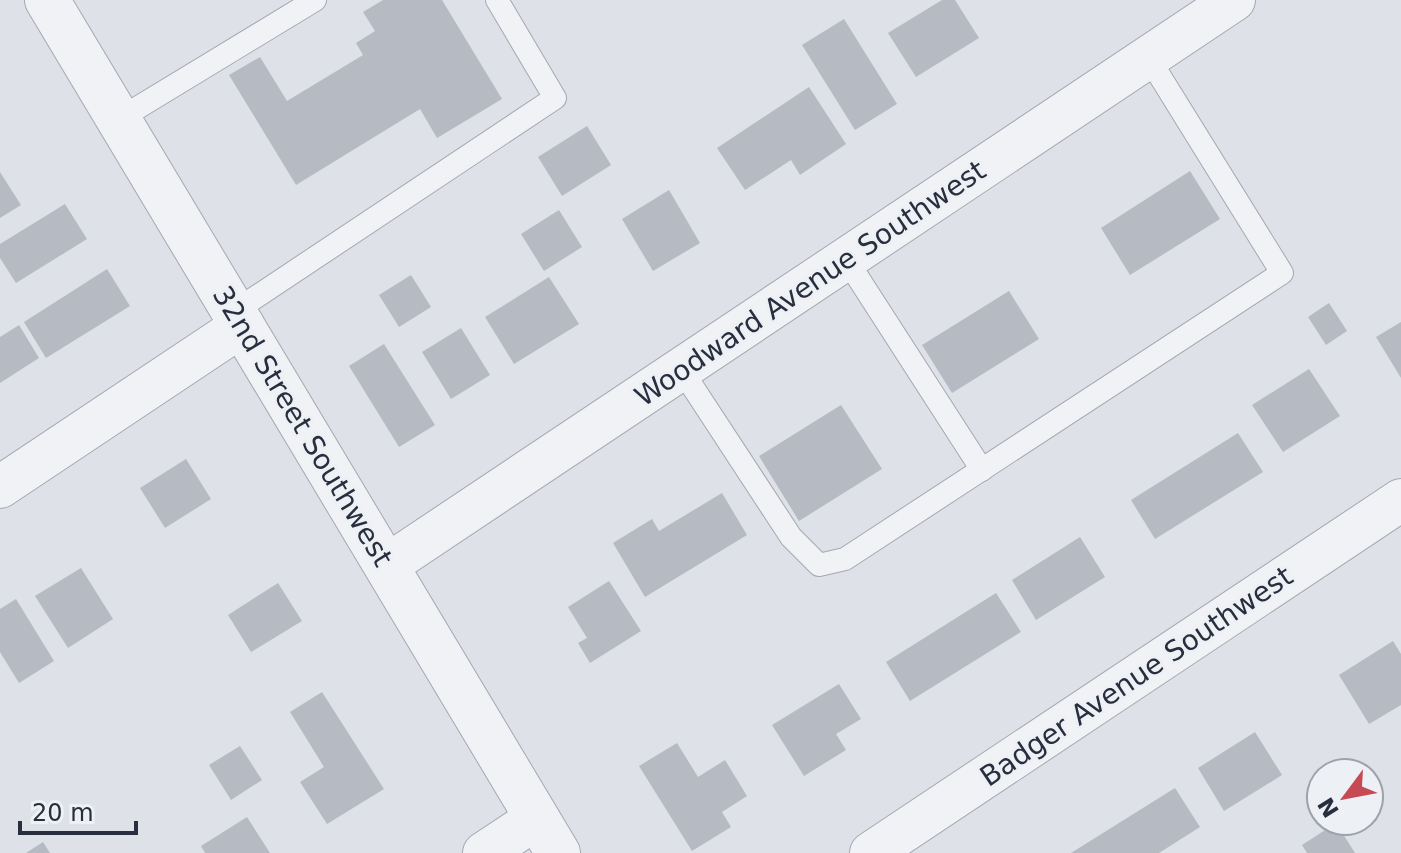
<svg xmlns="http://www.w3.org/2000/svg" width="1401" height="853" font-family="'DejaVu Sans',sans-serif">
	<rect width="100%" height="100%" fill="#dee1e7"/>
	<!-- building -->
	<g fill="#b6bac3">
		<path d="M 383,0 L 442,0 L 502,99 L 437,138 L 420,109 L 296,185 L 229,75 L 260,57 L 287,101 L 363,55 L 356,43 L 375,31 L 363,12 Z"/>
		<path d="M 942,0 L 955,0 L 979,38 L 916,77 L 888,33 Z"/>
		<path d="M 844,19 L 897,104 L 855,130 L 802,45 Z"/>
		<path d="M 809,87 L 846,144 L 800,175 L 791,160 L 745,190 L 717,148 Z"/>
		<path d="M 587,126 L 611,165 L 562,196 L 538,157 Z"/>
		<path d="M 1190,171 L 1220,219 L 1130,275 L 1101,228 Z"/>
		<path d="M 0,172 L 21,205 L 0,218 Z"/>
		<path d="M 669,190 L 700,243 L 653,271 L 622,219 Z"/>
		<path d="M 65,204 L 87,239 L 16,283 L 0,258 L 0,244 Z"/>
		<path d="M 559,210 L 582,247 L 544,271 L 521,234 Z"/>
		<path d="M 107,269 L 130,306 L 46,358 L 24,322 Z"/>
		<path d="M 411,275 L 431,307 L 399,327 L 379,295 Z"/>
		<path d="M 549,277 L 579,324 L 514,364 L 485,317 Z"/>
		<path d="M 1009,291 L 1039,339 L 952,393 L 922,345 Z"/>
		<path d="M 1329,303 L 1347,331 L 1326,345 L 1308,317 Z"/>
		<path d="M 1401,322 L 1401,378 L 1376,337 Z"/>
		<path d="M 19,325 L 39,358 L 0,383 L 0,337 Z"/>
		<path d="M 461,328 L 490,375 L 451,399 L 422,352 Z"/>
		<path d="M 384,344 L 435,425 L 399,447 L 349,366 Z"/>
		<path d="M 1309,369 L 1340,416 L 1283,452 L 1252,405 Z"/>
		<path d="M 841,405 L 882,469 L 799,521 L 759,456 Z"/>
		<path d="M 1238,433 L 1263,472 L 1155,539 L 1131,500 Z"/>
		<path d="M 186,459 L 211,499 L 165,528 L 140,488 Z"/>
		<path d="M 722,493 L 747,535 L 645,597 L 613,543 L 652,519 L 659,531 Z"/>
		<path d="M 1080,537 L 1105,577 L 1036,620 L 1012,580 Z"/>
		<path d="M 81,568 L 113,619 L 68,648 L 35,596 Z"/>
		<path d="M 609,581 L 641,631 L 590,663 L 578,643 L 587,638 L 568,607 Z"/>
		<path d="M 278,583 L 302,621 L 251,652 L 228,615 Z"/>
		<path d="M 996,593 L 1021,632 L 910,701 L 886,662 Z"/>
		<path d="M 16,599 L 54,661 L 19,683 L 0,652 L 0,609 Z"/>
		<path d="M 1393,641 L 1401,654 L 1401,705 L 1369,724 L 1339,675 Z"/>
		<path d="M 839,684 L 861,719 L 836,734 L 846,750 L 804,776 L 772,725 Z"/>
		<path d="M 322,692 L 384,789 L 327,824 L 300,782 L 324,767 L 290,712 Z"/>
		<path d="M 1255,732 L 1282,775 L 1224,811 L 1198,768 Z"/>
		<path d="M 677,743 L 698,777 L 725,760 L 747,796 L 722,812 L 731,827 L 692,851 L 639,766 Z"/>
		<path d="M 240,746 L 262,780 L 231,800 L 209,765 Z"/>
		<path d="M 1350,759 L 1358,773 L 1327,773 Z"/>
		<path d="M 1175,788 L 1200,827 L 1159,853 L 1071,853 Z"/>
		<path d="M 247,817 L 270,853 L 205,853 L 201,846 Z"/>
		<path d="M 1336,823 L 1355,853 L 1307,853 L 1302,845 Z"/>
		<path d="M 43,842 L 50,853 L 26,853 Z"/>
	</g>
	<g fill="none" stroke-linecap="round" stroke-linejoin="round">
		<!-- service casing -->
		<g stroke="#a4a8b1" stroke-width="24">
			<g id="service">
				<path d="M 119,119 L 315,0"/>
				<path d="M 846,259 L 982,470"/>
				<path d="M 235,311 L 555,98 L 497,0"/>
				<path d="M 681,369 L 791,537 L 819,565 L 845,559 L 1282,273 L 1148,57"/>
			</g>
		</g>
		<!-- minor casing -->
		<g stroke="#a4a8b1" stroke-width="44">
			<g id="minor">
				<path d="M 0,487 L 243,325"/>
				<path d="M 386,566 L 1234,0"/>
				<path d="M 484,853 L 537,818"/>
				<path d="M 871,853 L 1401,500"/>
			</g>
		</g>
		<!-- tertiary casing -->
		<g stroke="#a4a8b1" stroke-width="46">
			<path id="tertiary" d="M 47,0 L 558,853"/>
		</g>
		<!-- service -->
		<use href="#service" stroke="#f1f2f5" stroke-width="22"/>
		<!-- minor -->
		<use href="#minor" stroke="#f1f2f5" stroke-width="42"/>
		<!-- tertiary -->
		<use href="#tertiary" stroke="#f1f2f5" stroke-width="44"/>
	</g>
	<g text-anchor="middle" stroke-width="6" stroke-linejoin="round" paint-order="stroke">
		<!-- street labels -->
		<g font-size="28" fill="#282e3d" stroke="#edf0f5">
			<text transform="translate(810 283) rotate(-34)" y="10">Woodward Avenue Southwest</text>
			<text transform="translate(303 426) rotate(59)" y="10">32nd Street Southwest</text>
			<text transform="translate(1136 676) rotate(-34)" y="10">Badger Avenue Southwest</text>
		</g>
	</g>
	<!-- north arrow -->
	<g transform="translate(1345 797) rotate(238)"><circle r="38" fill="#edf0f5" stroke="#9ea2ab" stroke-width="2"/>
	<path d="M0-6L14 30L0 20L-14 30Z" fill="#c54a53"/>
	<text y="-12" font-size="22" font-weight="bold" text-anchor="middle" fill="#282e3d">N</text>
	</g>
	<!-- scale -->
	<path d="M20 821v12h116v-12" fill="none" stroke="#282e3d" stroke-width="4"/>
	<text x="32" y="821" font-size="24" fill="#282e3d" stroke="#edf0f5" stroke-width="6" paint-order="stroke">20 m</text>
</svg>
